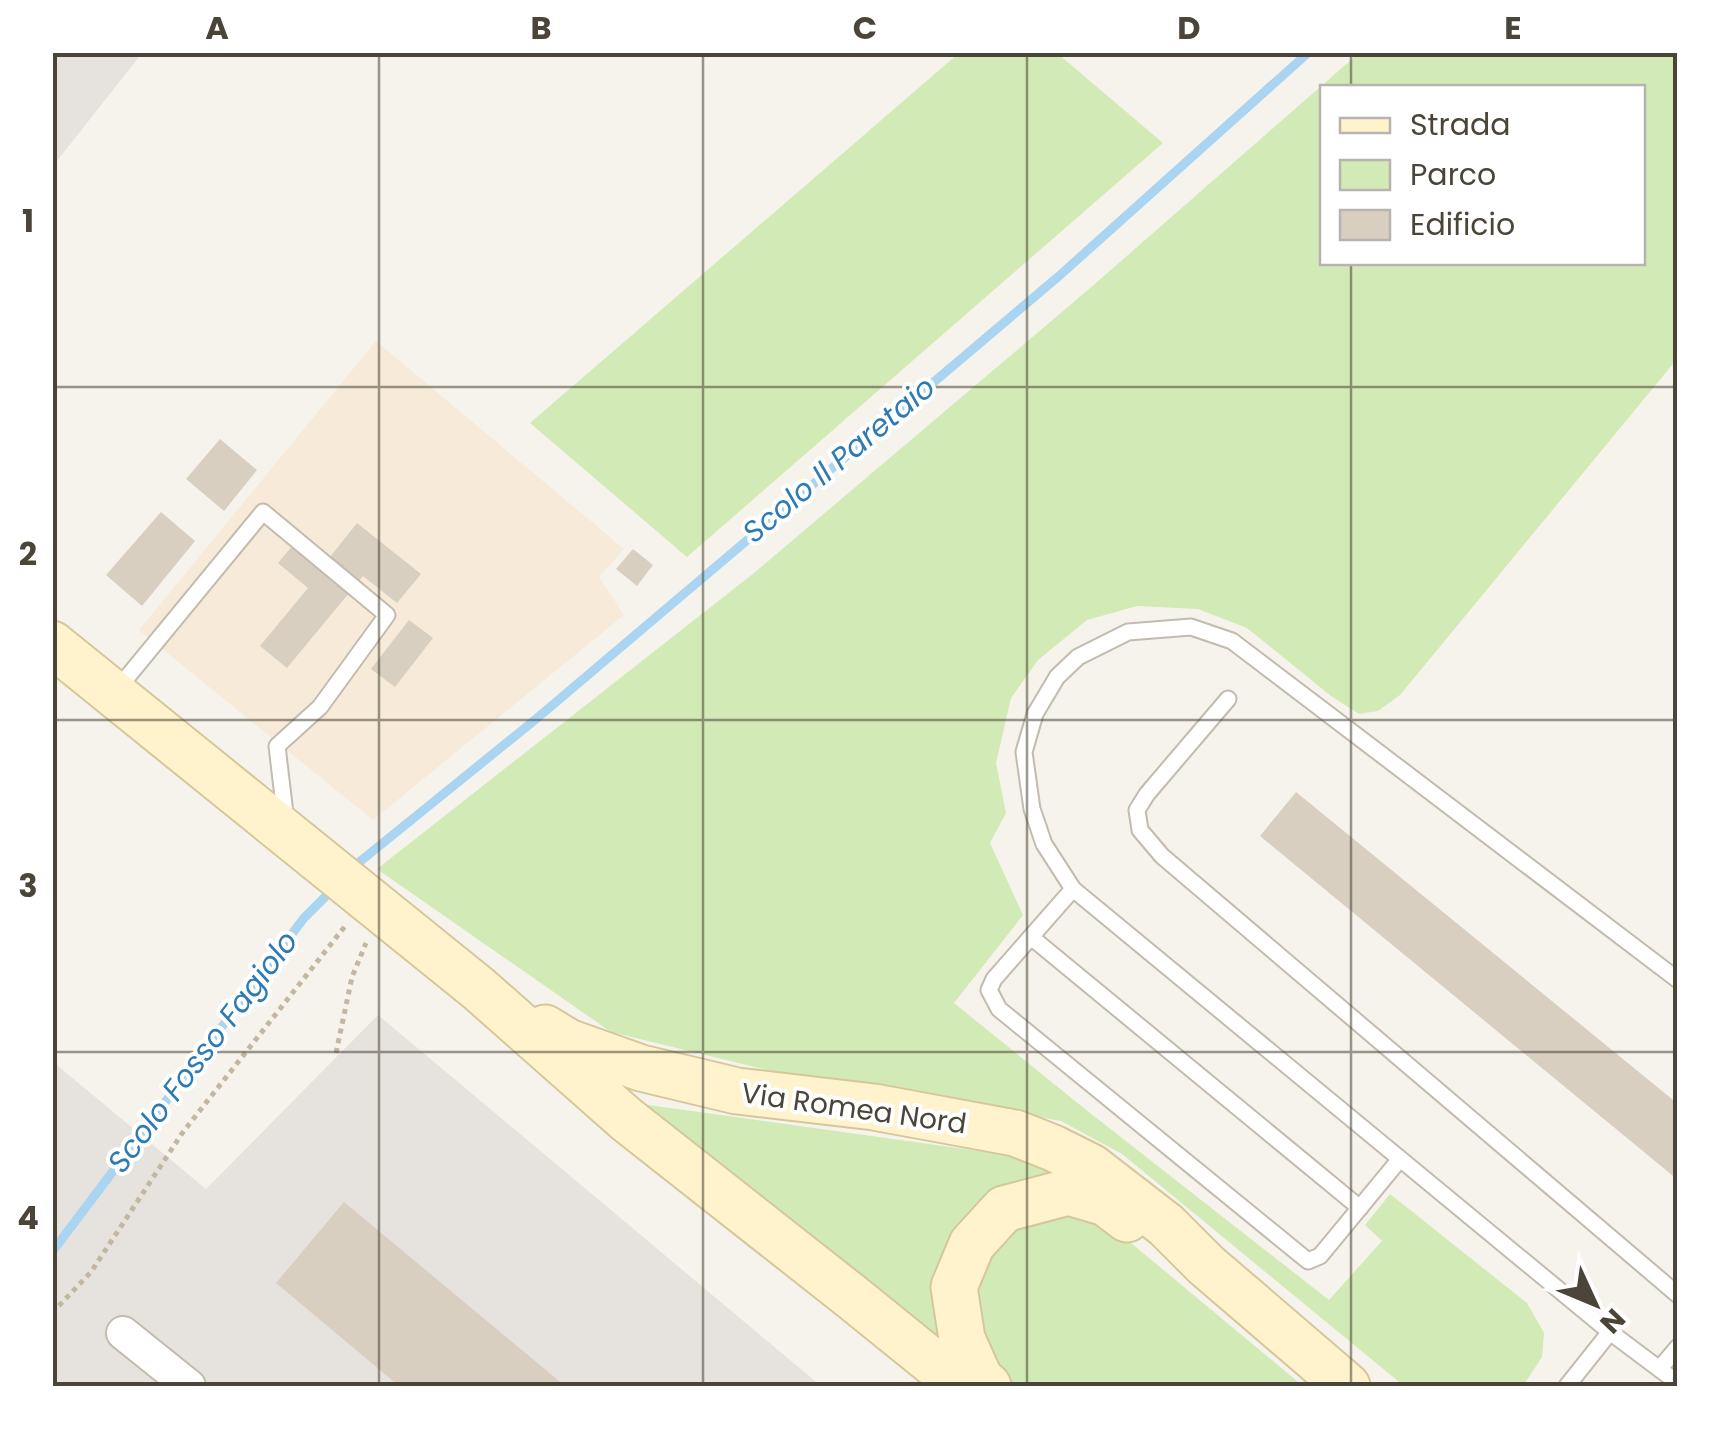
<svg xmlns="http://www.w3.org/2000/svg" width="1730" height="1439" font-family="Poppins,sans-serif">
	<rect width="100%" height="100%" fill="#f6f3ec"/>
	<!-- commercial -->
	<path fill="#f7ead8" d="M 376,341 L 624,549 L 599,577 L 624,615 L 373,820 L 139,630 Z"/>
	<!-- industrial -->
	<g fill="#e6e2dd">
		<path d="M 53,52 L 142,53 L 53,166 L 52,53 Z"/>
		<path d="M 378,1015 L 821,1386 L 53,1386 L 52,1061 L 206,1189 Z"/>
	</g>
	<!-- green -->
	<g fill="#d2eab5" fill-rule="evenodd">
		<path d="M 959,53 L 1057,53 L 1163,143 L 687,557 L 530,423 Z"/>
		<path d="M 1359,53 L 1677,53 L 1677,359 L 1400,695 L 1378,711 L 1359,714 L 1331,696 L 1247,628 L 1198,609 L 1137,606 L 1087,620 L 1038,660 L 1011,698 L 996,763 L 1006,813 L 990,843 L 1023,915 L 954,1003 L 1085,1109 L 1329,1300 L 1382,1241 L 1365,1225 L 1390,1194 L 1527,1303 L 1544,1333 L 1542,1357 L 1523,1386 L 1404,1386 L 1122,1154 L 1061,1121 L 915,1094 L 767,1070 L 611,1032 L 377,869 L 754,573 L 1089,289 ZM 1322,88 L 1642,88 L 1642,262 L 1322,262 Z"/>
		<path d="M 641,1104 L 1015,1156 L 1079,1181 L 939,1270 L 935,1316 L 945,1351 Z"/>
		<path d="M 1070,1212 L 1107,1223 L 1303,1386 L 1014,1386 L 992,1369 L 968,1297 L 986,1248 L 1026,1219 Z"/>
	</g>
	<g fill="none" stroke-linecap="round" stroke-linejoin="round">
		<!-- stream -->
		<g stroke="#a9d4f2" stroke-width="9">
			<path d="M 352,868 L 536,719 L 1059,276 L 1309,52"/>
			<path d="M 52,1252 L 304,918 L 335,887"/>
		</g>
	</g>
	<!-- building -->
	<g fill="#d8cfc1">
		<path d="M 220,439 L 257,470 L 224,511 L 186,479 Z"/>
		<path d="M 161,512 L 195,541 L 142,606 L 106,575 Z"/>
		<path d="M 357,523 L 421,574 L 397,603 L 363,576 L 287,668 L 260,646 L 308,588 L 278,563 L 298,539 L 326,562 Z"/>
		<path d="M 633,549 L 653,565 L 637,586 L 616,569 Z"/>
		<path d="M 409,620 L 433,638 L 395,687 L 371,669 Z"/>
		<path d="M 1296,792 L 1678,1104 L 1678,1180 L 1260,836 Z"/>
		<path d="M 344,1202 L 565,1386 L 399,1386 L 276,1283 Z"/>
	</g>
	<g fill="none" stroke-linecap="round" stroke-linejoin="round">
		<!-- lane casing -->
		<g stroke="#c2bbae" stroke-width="19">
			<g id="lane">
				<path d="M 115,692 L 263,512 L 387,615 L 320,707 L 277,746 L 286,822"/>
				<path d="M 1228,699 L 1147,794 L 1137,810 L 1140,830 L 1162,856 L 1678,1295"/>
				<path d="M 1073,889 L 994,979 L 989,990 L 999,1009 L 1308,1261 L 1320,1256 L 1400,1159"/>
				<path d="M 1031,937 L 1360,1208"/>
				<path d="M 1678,980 L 1232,641 L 1191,627 L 1128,632 L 1078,657 L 1057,677 L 1035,714 L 1024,752 L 1032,809 L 1044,844 L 1073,889 L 1610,1332 L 1678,1383"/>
				<path d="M 1660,1368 L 1678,1347"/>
				<path d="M 1567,1386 L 1610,1332"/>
			</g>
		</g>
		<!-- street casing -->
		<g stroke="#c2bbae" stroke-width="36">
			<path id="street" d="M 123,1333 L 189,1386"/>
		</g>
		<!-- secondary casing -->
		<g stroke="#d6c79b" stroke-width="49">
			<g id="secondary">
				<path d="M 52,644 L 479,989 L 626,1119 L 852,1297 L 962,1386"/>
				<path d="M 545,1028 L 568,1042 L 641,1068 L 737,1091 L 874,1107 L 1015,1133 L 1053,1148 L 1091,1167 L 1166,1225 L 1206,1265 L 1347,1386"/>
				<path d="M 988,1386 L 980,1379 L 962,1339 L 954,1287 L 972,1244 L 1004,1209 L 1068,1192 L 1106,1203 L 1127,1219"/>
			</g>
		</g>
		<!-- path -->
		<g stroke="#c4b79f" stroke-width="5" stroke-dasharray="5 5" stroke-linecap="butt">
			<path d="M 336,1053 L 352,977 L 366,943"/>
			<path d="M 52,1313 L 91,1272 L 183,1132 L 346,925"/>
		</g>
		<!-- lane -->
		<use href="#lane" stroke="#fff" stroke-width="15"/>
		<!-- street -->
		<use href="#street" stroke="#fff" stroke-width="32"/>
		<!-- secondary -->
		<use href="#secondary" stroke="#fff3cd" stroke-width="45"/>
	</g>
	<!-- grid -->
	<path fill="none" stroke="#4b4439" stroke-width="2.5" stroke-opacity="0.55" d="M 379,52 L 379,1386M 703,52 L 703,1386M 1027,52 L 1027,1386M 1351,52 L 1351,88M 1351,262 L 1351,1386M 52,387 L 1678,387M 52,720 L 1678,720M 52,1052 L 1678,1052"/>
	<g text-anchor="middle" stroke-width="8" stroke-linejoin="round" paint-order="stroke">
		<!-- street labels -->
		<g font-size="28" fill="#4b4439" stroke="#fff">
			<text transform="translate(854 1108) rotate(8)" y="10">Via Romea Nord</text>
		</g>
		<!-- water labels -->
		<g font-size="30" font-style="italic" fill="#2e7ab2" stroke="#fff">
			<text transform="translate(839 460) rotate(-40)" y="10">Scolo Il Paretaio</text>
			<text transform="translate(203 1052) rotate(-53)" y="10">Scolo Fosso Fagiolo</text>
		</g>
	</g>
	<!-- border -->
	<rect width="1730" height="1439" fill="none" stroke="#ffffff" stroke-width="110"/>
	<!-- legend -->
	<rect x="1320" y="85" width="325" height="180" fill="#ffffff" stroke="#b7b4b0" stroke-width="2.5"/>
	<rect x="1340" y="118" width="50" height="15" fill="#fff3cd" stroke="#b7b4b0" stroke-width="2.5"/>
	<text x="1410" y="135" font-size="30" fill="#4b4439">Strada</text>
	<rect x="1340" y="160" width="50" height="30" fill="#d2eab5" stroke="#b7b4b0" stroke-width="2.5"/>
	<text x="1410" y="185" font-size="30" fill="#4b4439">Parco</text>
	<rect x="1340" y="210" width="50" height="30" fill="#d8cfc1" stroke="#b7b4b0" stroke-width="2.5"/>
	<text x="1410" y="235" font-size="30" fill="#4b4439">Edificio</text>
	<!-- north arrow -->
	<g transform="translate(1595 1304) rotate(134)" stroke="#ffffff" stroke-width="8" paint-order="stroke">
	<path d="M0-8L18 38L0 25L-18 38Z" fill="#4b4439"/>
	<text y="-15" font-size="28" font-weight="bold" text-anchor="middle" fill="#4b4439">N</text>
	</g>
	<rect x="55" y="55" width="1620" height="1329" fill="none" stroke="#4b4439" stroke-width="4"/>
	<g font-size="32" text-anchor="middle" font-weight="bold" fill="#4b4439">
		<text x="217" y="39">A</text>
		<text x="541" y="39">B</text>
		<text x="865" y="39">C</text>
		<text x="1189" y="39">D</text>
		<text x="1513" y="39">E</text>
		<text x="28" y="232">1</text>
		<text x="28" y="565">2</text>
		<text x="28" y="897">3</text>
		<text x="28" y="1229">4</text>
	</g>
</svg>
